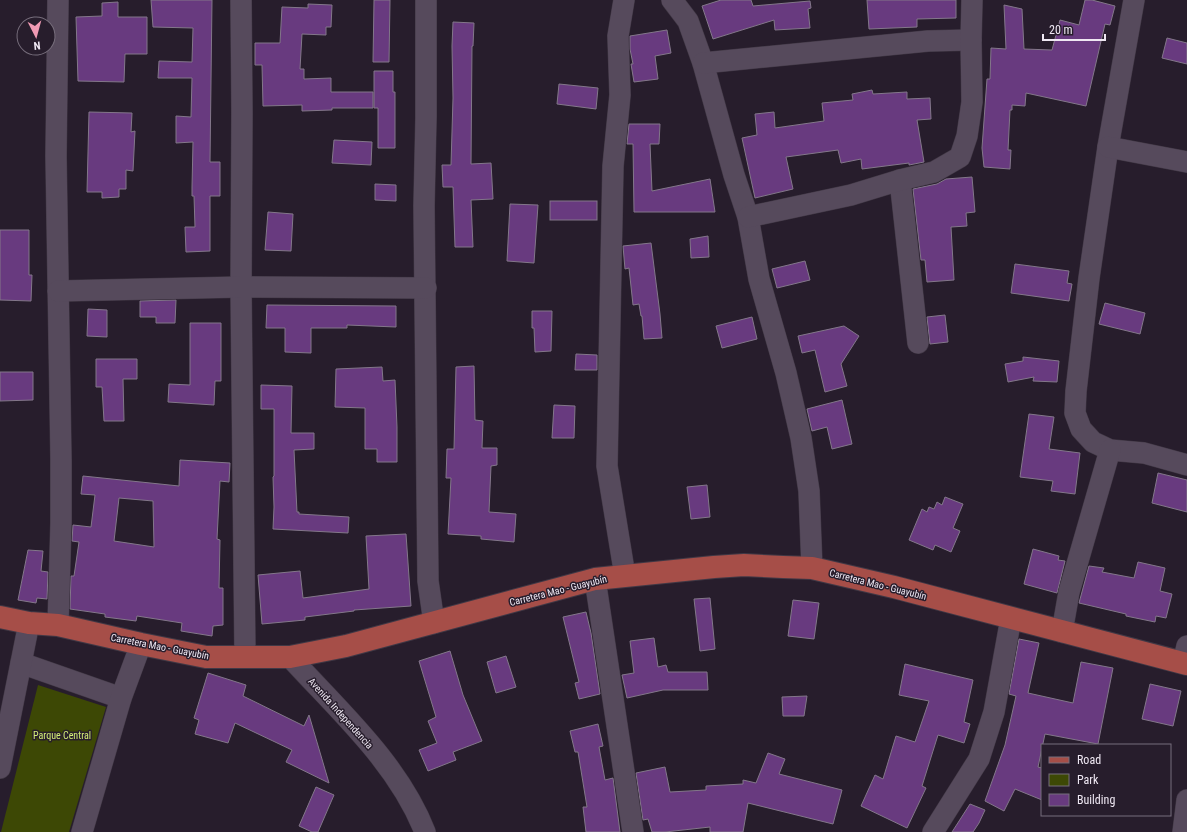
<svg xmlns="http://www.w3.org/2000/svg" width="1187" height="832" font-family="'Roboto Condensed',sans-serif">
	<rect width="100%" height="100%" fill="#271d2c"/>
	<!-- green -->
	<path fill="#3d4805" d="M 38,685 L 106,707 L 69,832 L 1,832 Z"/>
	<!-- building -->
	<g fill="#683a7f" stroke="#83778a" fill-rule="evenodd">
		<path d="M 151,0 L 212,0 L 210,162 L 220,162 L 220,196 L 210,196 L 210,251 L 186,252 L 185,227 L 195,227 L 194,196 L 192,196 L 192,187 L 193,142 L 176,143 L 176,116 L 191,117 L 192,78 L 158,78 L 159,61 L 192,62 L 193,28 L 153,27 Z"/>
		<path d="M 374,0 L 390,0 L 389,62 L 373,62 Z"/>
		<path d="M 721,0 L 751,0 L 753,6 L 810,1 L 811,8 L 808,9 L 810,28 L 775,30 L 774,20 L 713,39 L 702,6 Z"/>
		<path d="M 867,0 L 956,0 L 956,18 L 917,19 L 917,27 L 869,29 Z"/>
		<path d="M 1085,0 L 1092,0 L 1115,6 L 1110,25 L 1105,24 L 1086,106 L 1026,93 L 1025,106 L 1012,105 L 1012,110 L 1010,110 L 1008,150 L 1011,150 L 1010,169 L 984,167 L 982,148 L 987,79 L 990,79 L 991,48 L 1006,49 L 1004,5 L 1022,9 L 1024,49 L 1052,50 L 1060,20 L 1079,25 Z"/>
		<path d="M 118,2 L 118,17 L 147,17 L 147,54 L 125,54 L 124,82 L 78,81 L 76,17 L 102,16 L 102,3 Z"/>
		<path d="M 308,4 L 332,5 L 331,27 L 326,27 L 326,35 L 302,34 L 300,69 L 304,69 L 304,79 L 331,78 L 331,92 L 373,92 L 373,108 L 332,108 L 332,110 L 302,111 L 302,105 L 263,106 L 262,65 L 255,65 L 255,43 L 280,43 L 282,7 L 308,8 Z"/>
		<path d="M 453,22 L 474,23 L 473,46 L 472,46 L 471,164 L 491,163 L 493,199 L 471,200 L 473,247 L 455,247 L 453,187 L 443,187 L 442,165 L 451,165 L 453,98 L 452,46 Z"/>
		<path d="M 667,30 L 671,53 L 655,56 L 658,79 L 634,82 L 631,64 L 633,64 L 630,49 L 630,36 Z"/>
		<path d="M 1167,38 L 1187,43 L 1187,64 L 1162,58 Z"/>
		<path d="M 374,71 L 393,71 L 393,92 L 395,92 L 395,148 L 378,148 L 378,108 L 374,108 Z"/>
		<path d="M 559,84 L 598,88 L 596,109 L 557,104 Z"/>
		<path d="M 872,90 L 873,94 L 907,92 L 907,99 L 930,98 L 931,119 L 917,120 L 924,162 L 909,165 L 909,163 L 862,169 L 861,159 L 841,163 L 838,150 L 786,157 L 793,189 L 755,198 L 742,138 L 757,135 L 755,114 L 774,112 L 775,128 L 824,121 L 822,103 L 853,100 L 852,94 Z"/>
		<path d="M 89,112 L 132,113 L 131,132 L 135,131 L 133,171 L 126,170 L 126,189 L 119,189 L 119,197 L 102,198 L 102,192 L 87,192 Z"/>
		<path d="M 629,124 L 660,124 L 659,144 L 650,144 L 652,191 L 710,179 L 715,212 L 634,212 L 633,144 L 627,144 Z"/>
		<path d="M 334,140 L 372,142 L 371,165 L 332,163 Z"/>
		<path d="M 972,177 L 975,212 L 966,213 L 967,226 L 951,227 L 954,280 L 927,282 L 925,260 L 921,260 L 913,189 L 937,184 L 946,179 Z"/>
		<path d="M 375,184 L 396,185 L 396,201 L 375,200 Z"/>
		<rect x="550" y="201" width="47" height="19"/>
		<path d="M 510,204 L 538,205 L 534,263 L 507,261 Z"/>
		<path d="M 268,212 L 293,214 L 291,251 L 265,250 Z"/>
		<path d="M 0,230 L 29,230 L 29,275 L 32,275 L 31,301 L 0,300 Z"/>
		<path d="M 708,236 L 709,257 L 691,258 L 690,239 Z"/>
		<path d="M 651,243 L 660,314 L 662,338 L 644,339 L 642,316 L 641,316 L 639,304 L 633,305 L 629,268 L 625,269 L 623,246 Z"/>
		<path d="M 805,261 L 810,280 L 777,288 L 772,269 Z"/>
		<path d="M 1015,264 L 1069,271 L 1067,283 L 1072,284 L 1069,301 L 1011,293 Z"/>
		<path d="M 176,300 L 175,323 L 156,323 L 156,317 L 140,317 L 140,301 Z"/>
		<path d="M 1105,303 L 1145,313 L 1140,334 L 1099,324 Z"/>
		<path d="M 267,305 L 396,306 L 396,327 L 347,325 L 347,328 L 311,328 L 311,353 L 285,352 L 285,328 L 266,328 Z"/>
		<path d="M 88,309 L 107,310 L 107,337 L 87,336 Z"/>
		<path d="M 532,311 L 552,311 L 551,351 L 535,352 L 534,328 L 532,328 Z"/>
		<path d="M 945,315 L 948,342 L 930,344 L 927,317 Z"/>
		<path d="M 752,317 L 757,339 L 722,348 L 716,326 Z"/>
		<path d="M 190,323 L 221,323 L 221,381 L 215,381 L 214,405 L 168,402 L 169,384 L 190,385 Z"/>
		<path d="M 844,326 L 859,336 L 841,364 L 847,386 L 825,392 L 815,350 L 802,353 L 798,336 Z"/>
		<path d="M 576,354 L 597,355 L 597,370 L 575,370 Z"/>
		<path d="M 1023,357 L 1059,361 L 1057,382 L 1033,381 L 1034,377 L 1008,382 L 1005,364 L 1023,361 Z"/>
		<path d="M 96,359 L 137,359 L 137,379 L 123,379 L 124,421 L 104,421 L 102,387 L 96,387 Z"/>
		<path d="M 474,366 L 475,420 L 483,421 L 482,448 L 497,448 L 497,465 L 491,466 L 489,512 L 516,514 L 514,542 L 481,539 L 481,536 L 448,534 L 451,478 L 446,478 L 447,449 L 454,449 L 456,367 Z"/>
		<path d="M 382,367 L 383,381 L 395,380 L 397,427 L 397,462 L 377,462 L 377,449 L 365,449 L 365,408 L 335,407 L 336,369 Z"/>
		<path d="M 0,372 L 33,372 L 33,400 L 0,401 Z"/>
		<path d="M 261,385 L 292,386 L 291,433 L 314,433 L 314,449 L 294,450 L 297,512 L 299,512 L 299,514 L 349,517 L 348,533 L 273,529 L 274,507 L 273,477 L 274,476 L 274,409 L 261,409 Z"/>
		<path d="M 842,400 L 852,444 L 832,449 L 827,427 L 812,431 L 807,409 Z"/>
		<path d="M 554,405 L 575,406 L 574,438 L 552,438 Z"/>
		<path d="M 1029,414 L 1054,417 L 1049,449 L 1080,453 L 1075,494 L 1051,491 L 1053,481 L 1020,477 Z"/>
		<path d="M 180,460 L 230,463 L 229,482 L 220,481 L 217,539 L 220,540 L 219,588 L 223,588 L 223,625 L 213,626 L 212,636 L 181,631 L 182,623 L 137,616 L 136,621 L 105,617 L 105,614 L 70,609 L 71,576 L 74,576 L 79,542 L 72,541 L 73,525 L 91,527 L 95,495 L 81,494 L 83,476 L 179,486 ZM 119,498 L 153,501 L 154,547 L 114,541 Z"/>
		<path d="M 1158,473 L 1187,480 L 1187,512 L 1152,503 Z"/>
		<path d="M 707,485 L 710,517 L 691,519 L 687,487 Z"/>
		<path d="M 945,497 L 963,504 L 953,528 L 960,531 L 951,552 L 935,545 L 933,550 L 909,540 L 922,509 L 927,512 L 929,507 L 934,509 L 937,502 L 942,505 Z"/>
		<path d="M 406,534 L 411,606 L 354,610 L 354,611 L 305,617 L 305,620 L 262,624 L 258,575 L 300,571 L 303,598 L 369,589 L 366,536 Z"/>
		<path d="M 1033,549 L 1059,556 L 1058,560 L 1065,561 L 1057,593 L 1024,584 Z"/>
		<path d="M 28,550 L 43,551 L 41,571 L 48,572 L 47,599 L 37,598 L 36,603 L 18,600 Z"/>
		<path d="M 1138,562 L 1165,568 L 1160,591 L 1172,594 L 1166,618 L 1156,616 L 1155,622 L 1126,616 L 1126,614 L 1079,603 L 1089,566 L 1104,568 L 1102,572 L 1134,578 Z"/>
		<path d="M 710,598 L 715,649 L 700,651 L 694,599 Z"/>
		<path d="M 793,600 L 819,603 L 814,639 L 788,636 Z"/>
		<path d="M 586,612 L 591,633 L 600,694 L 579,699 L 575,683 L 579,682 L 563,617 Z"/>
		<path d="M 654,638 L 658,667 L 666,665 L 668,672 L 707,672 L 708,690 L 663,690 L 627,698 L 622,675 L 634,673 L 630,641 Z"/>
		<path d="M 1019,639 L 1039,643 L 1028,693 L 1073,703 L 1081,662 L 1113,668 L 1098,744 L 1045,734 L 1038,767 L 1042,768 L 1042,800 L 1015,789 L 1004,811 L 985,801 L 1005,745 L 1016,696 L 1009,694 Z"/>
		<path d="M 450,651 L 463,695 L 482,741 L 453,752 L 456,760 L 428,771 L 419,750 L 437,743 L 428,721 L 436,717 L 419,661 Z"/>
		<path d="M 506,656 L 516,687 L 496,693 L 487,662 Z"/>
		<path d="M 905,664 L 973,680 L 964,722 L 970,724 L 964,743 L 938,735 L 922,786 L 926,788 L 907,828 L 861,806 L 875,775 L 883,779 L 896,736 L 915,742 L 929,701 L 899,695 Z"/>
		<path d="M 208,673 L 246,685 L 243,696 L 304,726 L 309,715 L 329,783 L 286,762 L 292,750 L 235,723 L 228,743 L 195,734 L 199,720 L 194,718 Z"/>
		<path d="M 1150,684 L 1181,691 L 1173,726 L 1142,719 Z"/>
		<path d="M 807,696 L 804,716 L 783,716 L 782,697 Z"/>
		<path d="M 598,724 L 603,746 L 599,747 L 605,780 L 613,778 L 620,832 L 586,832 L 583,807 L 587,807 L 578,752 L 575,752 L 570,731 Z"/>
		<path d="M 768,753 L 785,759 L 779,774 L 842,790 L 833,824 L 748,803 L 743,832 L 710,832 L 710,827 L 665,832 L 652,832 L 648,819 L 643,820 L 636,773 L 665,767 L 670,792 L 706,790 L 706,786 L 743,784 L 743,780 L 756,783 Z"/>
		<path d="M 316,787 L 334,795 L 318,832 L 312,832 L 299,826 Z"/>
		<path d="M 970,804 L 985,810 L 979,823 L 973,832 L 952,832 Z"/>
	</g>
	<g fill="none" stroke-linecap="round" stroke-linejoin="round">
		<!-- minor casing -->
		<g stroke="#413845" stroke-width="22">
			<g id="minor">
				<path d="M 58,0 L 56,156 L 61,460 L 61,522 L 58,625"/>
				<path d="M 241,0 L 242,113 L 241,287 L 245,656"/>
				<path d="M 426,0 L 426,117 L 424,206 L 428,581 L 434,623"/>
				<path d="M 624,0 L 618,36 L 620,95 L 613,166 L 607,466 L 625,576"/>
				<path d="M 672,0 L 688,21 L 703,63 L 734,175 L 748,217 L 759,279 L 786,373 L 801,438 L 809,491 L 812,568"/>
				<path d="M 1134,0 L 1108,147 L 1089,278 L 1076,391 L 1075,413 L 1081,429 L 1093,442 L 1110,450 L 1144,453 L 1187,465"/>
				<path d="M 703,63 L 928,41 L 971,40"/>
				<path d="M 1108,147 L 1187,162"/>
				<path d="M 900,180 L 918,343"/>
				<path d="M 748,217 L 851,195 L 900,180 L 934,172 L 960,157 L 967,136 L 972,102 L 971,40 L 972,0"/>
				<path d="M 58,291 L 241,287 L 426,288"/>
				<path d="M 595,579 L 633,832"/>
				<path d="M 1062,632 L 1069,592 L 1110,450"/>
				<path d="M 290,657 C 339,711 398,763 425,832"/>
				<path d="M 21,663 L 121,698"/>
				<path d="M 1183,663 L 1187,646"/>
				<path d="M 0,768 L 29,623"/>
				<path d="M 82,832 L 121,698 L 141,644"/>
				<path d="M 933,832 L 979,759 L 994,712 L 1011,618"/>
				<path d="M 1183,832 L 1187,800"/>
			</g>
		</g>
		<!-- major casing -->
		<g stroke="#413845" stroke-width="24">
			<path id="major" d="M 0,617 L 29,623 L 58,625 L 141,644 L 206,657 L 290,657 L 346,646 L 595,579 L 714,567 L 744,565 L 783,567 L 812,568 L 894,587 L 1187,664"/>
		</g>
		<!-- minor -->
		<use href="#minor" stroke="#564a5c" stroke-width="21"/>
		<!-- major -->
		<use href="#major" stroke="#a64e48" stroke-width="22"/>
	</g>
	<g text-anchor="middle" stroke-width="3" stroke-linejoin="round" paint-order="stroke">
		<!-- street labels -->
		<g font-size="10" fill="#efe8f3" stroke="#271d2c">
			<text transform="translate(878 584) rotate(14)" y="4">Carretera Mao - Guayubín</text>
			<text transform="translate(558 590) rotate(-14)" y="4">Carretera Mao - Guayubín</text>
			<text transform="translate(160 646) rotate(11)" y="4">Carretera Mao - Guayubín</text>
			<text transform="translate(341 713) rotate(48)" y="4">Avenida Independencia</text>
		</g>
		<!-- park labels -->
		<g font-size="10" fill="#d4ee76" stroke="#271d2c">
			<text x="62" y="739">Parque Central</text>
		</g>
	</g>
	<!-- legend -->
	<rect x="1041" y="744" width="130" height="72" fill="#271d2c" stroke="#776e7c"/>
	<rect x="1049" y="757" width="20" height="6" fill="#a64e48" stroke="#776e7c"/>
	<text x="1077" y="764" font-size="12" fill="#efe8f3">Road</text>
	<rect x="1049" y="774" width="20" height="12" fill="#3d4805" stroke="#776e7c"/>
	<text x="1077" y="784" font-size="12" fill="#efe8f3">Park</text>
	<rect x="1049" y="794" width="20" height="12" fill="#683a7f" stroke="#776e7c"/>
	<text x="1077" y="804" font-size="12" fill="#efe8f3">Building</text>
	<!-- north arrow -->
	<g transform="translate(36 36) rotate(174)"><circle r="19" fill="#271d2c" stroke="#776e7c"/>
	<path d="M0-3L7 15L0 10L-7 15Z" fill="#f09ab4"/>
	<text y="-6" font-size="11" font-weight="bold" text-anchor="middle" fill="#efe8f3">N</text>
	</g>
	<!-- scale -->
	<path d="M1043 34v6h62v-6" fill="none" stroke="#efe8f3" stroke-width="2"/>
	<text x="1049" y="34" font-size="12" fill="#efe8f3" stroke="#271d2c" stroke-width="3" paint-order="stroke">20 m</text>
</svg>
